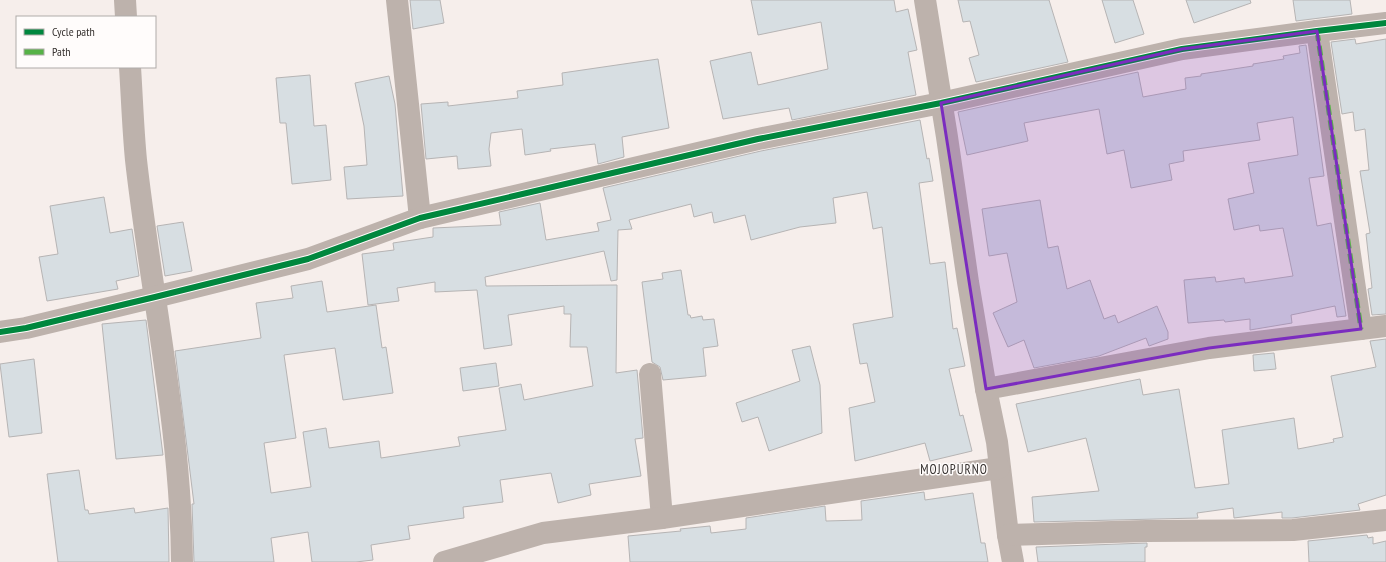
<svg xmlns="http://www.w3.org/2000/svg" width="1386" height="562" font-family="'PT Sans Narrow',sans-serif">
	<rect width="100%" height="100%" fill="#f6eeeb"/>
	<!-- building -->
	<g fill="#d7dee2" stroke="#b6b4b4">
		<path d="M 410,0 L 440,0 L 444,23 L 413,29 Z"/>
		<path d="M 751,0 L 894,0 L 896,12 L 908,9 L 917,50 L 908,52 L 916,95 L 792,120 L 789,108 L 723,119 L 710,61 L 751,52 L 758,85 L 828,69 L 821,22 L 758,35 Z"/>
		<path d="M 958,0 L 1049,0 L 1068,62 L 976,82 L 969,58 L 979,55 L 970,21 L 963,22 Z"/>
		<path d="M 1102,0 L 1133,0 L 1144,34 L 1115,43 Z"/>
		<path d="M 1186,0 L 1250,0 L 1251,3 L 1194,23 Z"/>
		<path d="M 1293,0 L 1350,0 L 1352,14 L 1296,21 Z"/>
		<path d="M 1355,39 L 1356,44 L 1386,39 L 1386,314 L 1372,315 L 1368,289 L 1372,288 L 1366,234 L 1370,233 L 1360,171 L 1369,170 L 1365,129 L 1355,131 L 1353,112 L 1342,114 L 1331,42 Z"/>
		<path d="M 1306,45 L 1324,176 L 1309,178 L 1317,226 L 1331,223 L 1346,316 L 1337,317 L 1335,306 L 1291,315 L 1292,323 L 1250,330 L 1250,319 L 1225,322 L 1224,320 L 1188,323 L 1184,280 L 1215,277 L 1216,282 L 1244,278 L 1245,283 L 1293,276 L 1283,228 L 1260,231 L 1259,225 L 1234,230 L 1228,199 L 1254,193 L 1248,163 L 1298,155 L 1293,117 L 1257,123 L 1260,140 L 1183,151 L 1184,161 L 1169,164 L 1172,180 L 1131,188 L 1124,150 L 1107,154 L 1099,109 L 1024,123 L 1028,141 L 967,155 L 958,112 L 1138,72 L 1143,97 L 1186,89 L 1185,78 L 1201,76 L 1201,74 L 1253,66 L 1253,64 L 1284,59 L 1283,56 L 1300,53 L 1299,46 Z"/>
		<path d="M 658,59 L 669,128 L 622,137 L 624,157 L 598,164 L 595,144 L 550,149 L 551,151 L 525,155 L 522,129 L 491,133 L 489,149 L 491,166 L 458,169 L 457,156 L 426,159 L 421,104 L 448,102 L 448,106 L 518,98 L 517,91 L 563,85 L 562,73 Z"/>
		<path d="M 310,75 L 314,126 L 326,125 L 331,180 L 292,184 L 286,123 L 280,123 L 276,78 Z"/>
		<path d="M 389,76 L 395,104 L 403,196 L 347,199 L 344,167 L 367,165 L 364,126 L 355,83 Z"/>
		<path d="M 920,120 L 927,159 L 929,158 L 933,181 L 919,183 L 930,264 L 945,262 L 953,329 L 957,328 L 965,366 L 949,369 L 960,416 L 963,415 L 972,451 L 930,461 L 925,443 L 855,461 L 849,408 L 875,402 L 867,363 L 860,364 L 853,324 L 893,317 L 882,227 L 873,229 L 867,192 L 833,198 L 836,223 L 800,227 L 751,240 L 745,215 L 714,223 L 712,212 L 694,217 L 691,204 L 629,220 L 632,229 L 618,230 L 617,280 L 611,281 L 604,251 L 485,277 L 486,286 L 617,285 L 616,373 L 637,370 L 643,438 L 635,439 L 641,476 L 589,484 L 591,495 L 558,503 L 551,473 L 500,480 L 503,502 L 463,507 L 464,518 L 408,526 L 410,539 L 371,545 L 373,560 L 356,562 L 312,562 L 308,532 L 271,538 L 274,562 L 194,562 L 192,504 L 194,504 L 175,351 L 261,338 L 256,303 L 293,298 L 291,286 L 322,281 L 327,312 L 376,305 L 382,348 L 386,347 L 393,393 L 343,400 L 335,348 L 284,355 L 296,438 L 264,443 L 271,493 L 311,487 L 303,432 L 326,428 L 329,448 L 379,441 L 381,458 L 460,446 L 458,437 L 506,430 L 499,388 L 521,384 L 524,400 L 593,386 L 587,347 L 570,347 L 571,314 L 564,314 L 564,306 L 508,315 L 512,345 L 484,349 L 477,290 L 435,292 L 435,282 L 397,288 L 399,301 L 368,305 L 362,254 L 394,250 L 393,243 L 433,237 L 433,228 L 501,225 L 499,212 L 540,203 L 546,240 L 599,231 L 597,223 L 611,220 L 603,188 L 761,151 Z"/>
		<path d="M 104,197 L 110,233 L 132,229 L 139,276 L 116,281 L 118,289 L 47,301 L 39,257 L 58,254 L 50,206 Z"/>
		<path d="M 1040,200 L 1048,248 L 1058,246 L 1067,289 L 1090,280 L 1104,319 L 1115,315 L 1118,323 L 1157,306 L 1168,332 L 1168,339 L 1149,346 L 1146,338 L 1099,356 L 1034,368 L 1024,340 L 1008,347 L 993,313 L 1017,302 L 1007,253 L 989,256 L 982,209 Z"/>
		<path d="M 183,222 L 192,271 L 165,276 L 157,226 Z"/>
		<path d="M 681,270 L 688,315 L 690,315 L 691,318 L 702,316 L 703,320 L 714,319 L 718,346 L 703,348 L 706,376 L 663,380 L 660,367 L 652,362 L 642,282 L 663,279 L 662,273 Z"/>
		<path d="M 146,320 L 163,455 L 116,459 L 102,324 Z"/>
		<path d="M 1386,339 L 1386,495 L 1358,504 L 1360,510 L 1292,518 L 1282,518 L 1282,512 L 1234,518 L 1233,508 L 1197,513 L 1198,518 L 1034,522 L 1032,497 L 1099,491 L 1086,438 L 1028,452 L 1016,404 L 1140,379 L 1143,395 L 1179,389 L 1195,488 L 1229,484 L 1222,430 L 1294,418 L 1298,449 L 1334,442 L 1333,439 L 1343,437 L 1331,376 L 1376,367 L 1370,341 Z"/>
		<path d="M 810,346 L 820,385 L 822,433 L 769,451 L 758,417 L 742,422 L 736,403 L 800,381 L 792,350 Z"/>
		<path d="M 1274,353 L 1276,369 L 1254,371 L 1253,355 Z"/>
		<path d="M 34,359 L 42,433 L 9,437 L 0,364 Z"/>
		<path d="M 496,363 L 499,386 L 463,391 L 460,368 Z"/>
		<path d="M 79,470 L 85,510 L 88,510 L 89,514 L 134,508 L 135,513 L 168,508 L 169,562 L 58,562 L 47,474 Z"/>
		<path d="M 924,492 L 925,500 L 973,493 L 981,543 L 985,543 L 988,562 L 630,562 L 628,536 L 681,531 L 680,529 L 710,526 L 711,533 L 746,529 L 746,518 L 825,506 L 826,521 L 862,520 L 861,501 Z"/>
		<path d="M 1367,535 L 1368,538 L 1373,537 L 1373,544 L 1386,541 L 1386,562 L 1309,562 L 1308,541 Z"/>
		<path d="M 1147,543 L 1147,547 L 1145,547 L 1145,562 L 1038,562 L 1036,547 Z"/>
	</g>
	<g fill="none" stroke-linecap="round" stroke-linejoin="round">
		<!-- minor -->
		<g stroke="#bdb2ac" stroke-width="22">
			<path d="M 125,0 L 126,17"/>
			<path d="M 397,0 L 420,218"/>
			<path d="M 925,0 L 947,137 L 968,282 L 986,389 L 997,442 L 1008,535 L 1013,562"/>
			<path d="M 1317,31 L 1361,329"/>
			<path d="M 130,67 C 132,98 133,129 136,160 C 151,294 181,427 182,562"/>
			<path d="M 0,332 L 26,328 L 155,297 L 308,259 L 420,218 L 758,139 L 941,103 L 1182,49 L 1317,31 L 1386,23"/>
			<path d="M 650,374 L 662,518"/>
			<path d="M 986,389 L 1209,348 L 1386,326"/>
			<path d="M 1008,535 L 1146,531 L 1293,530 L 1386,520"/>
			<path d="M 444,562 L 543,533 L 662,518 L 999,468"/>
		</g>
		<!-- quiet -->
		<path stroke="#56b246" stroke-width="5" stroke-dasharray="10 5" stroke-linecap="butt" d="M 1317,31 L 1361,329"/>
		<!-- cycleway casing -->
		<g stroke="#fffcfb" stroke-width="8">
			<path id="cycleway" d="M 0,332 L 26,328 L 155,297 L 308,259 L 420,218 L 758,139 L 941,103 L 1182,49 L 1317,31 L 1386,23"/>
		</g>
		<!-- cycleway -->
		<use href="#cycleway" stroke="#00873e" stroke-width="6"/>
	</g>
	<!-- marked area -->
	<path fill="#7b2cbf" fill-opacity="0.2" stroke="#7b2cbf" stroke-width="3" stroke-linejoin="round" d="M 1317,31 L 1361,329 L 1209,348 L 986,389 L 941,103 L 1182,49 Z"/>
	<g text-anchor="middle" stroke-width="3" stroke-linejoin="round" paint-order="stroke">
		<!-- quarter labels -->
		<g font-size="13" letter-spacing="1" fill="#36312f" stroke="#fffcfb">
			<text x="954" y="474">MOJOPURNO</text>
		</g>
	</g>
	<!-- legend -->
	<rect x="16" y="16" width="140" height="52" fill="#fffcfb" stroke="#afaba9"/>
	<rect x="24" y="29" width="20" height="6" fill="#00873e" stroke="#afaba9"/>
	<text x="52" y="36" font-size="12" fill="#36312f">Cycle path</text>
	<rect x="24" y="49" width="20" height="6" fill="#56b246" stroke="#afaba9"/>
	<text x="52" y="56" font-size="12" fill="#36312f">Path</text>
</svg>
